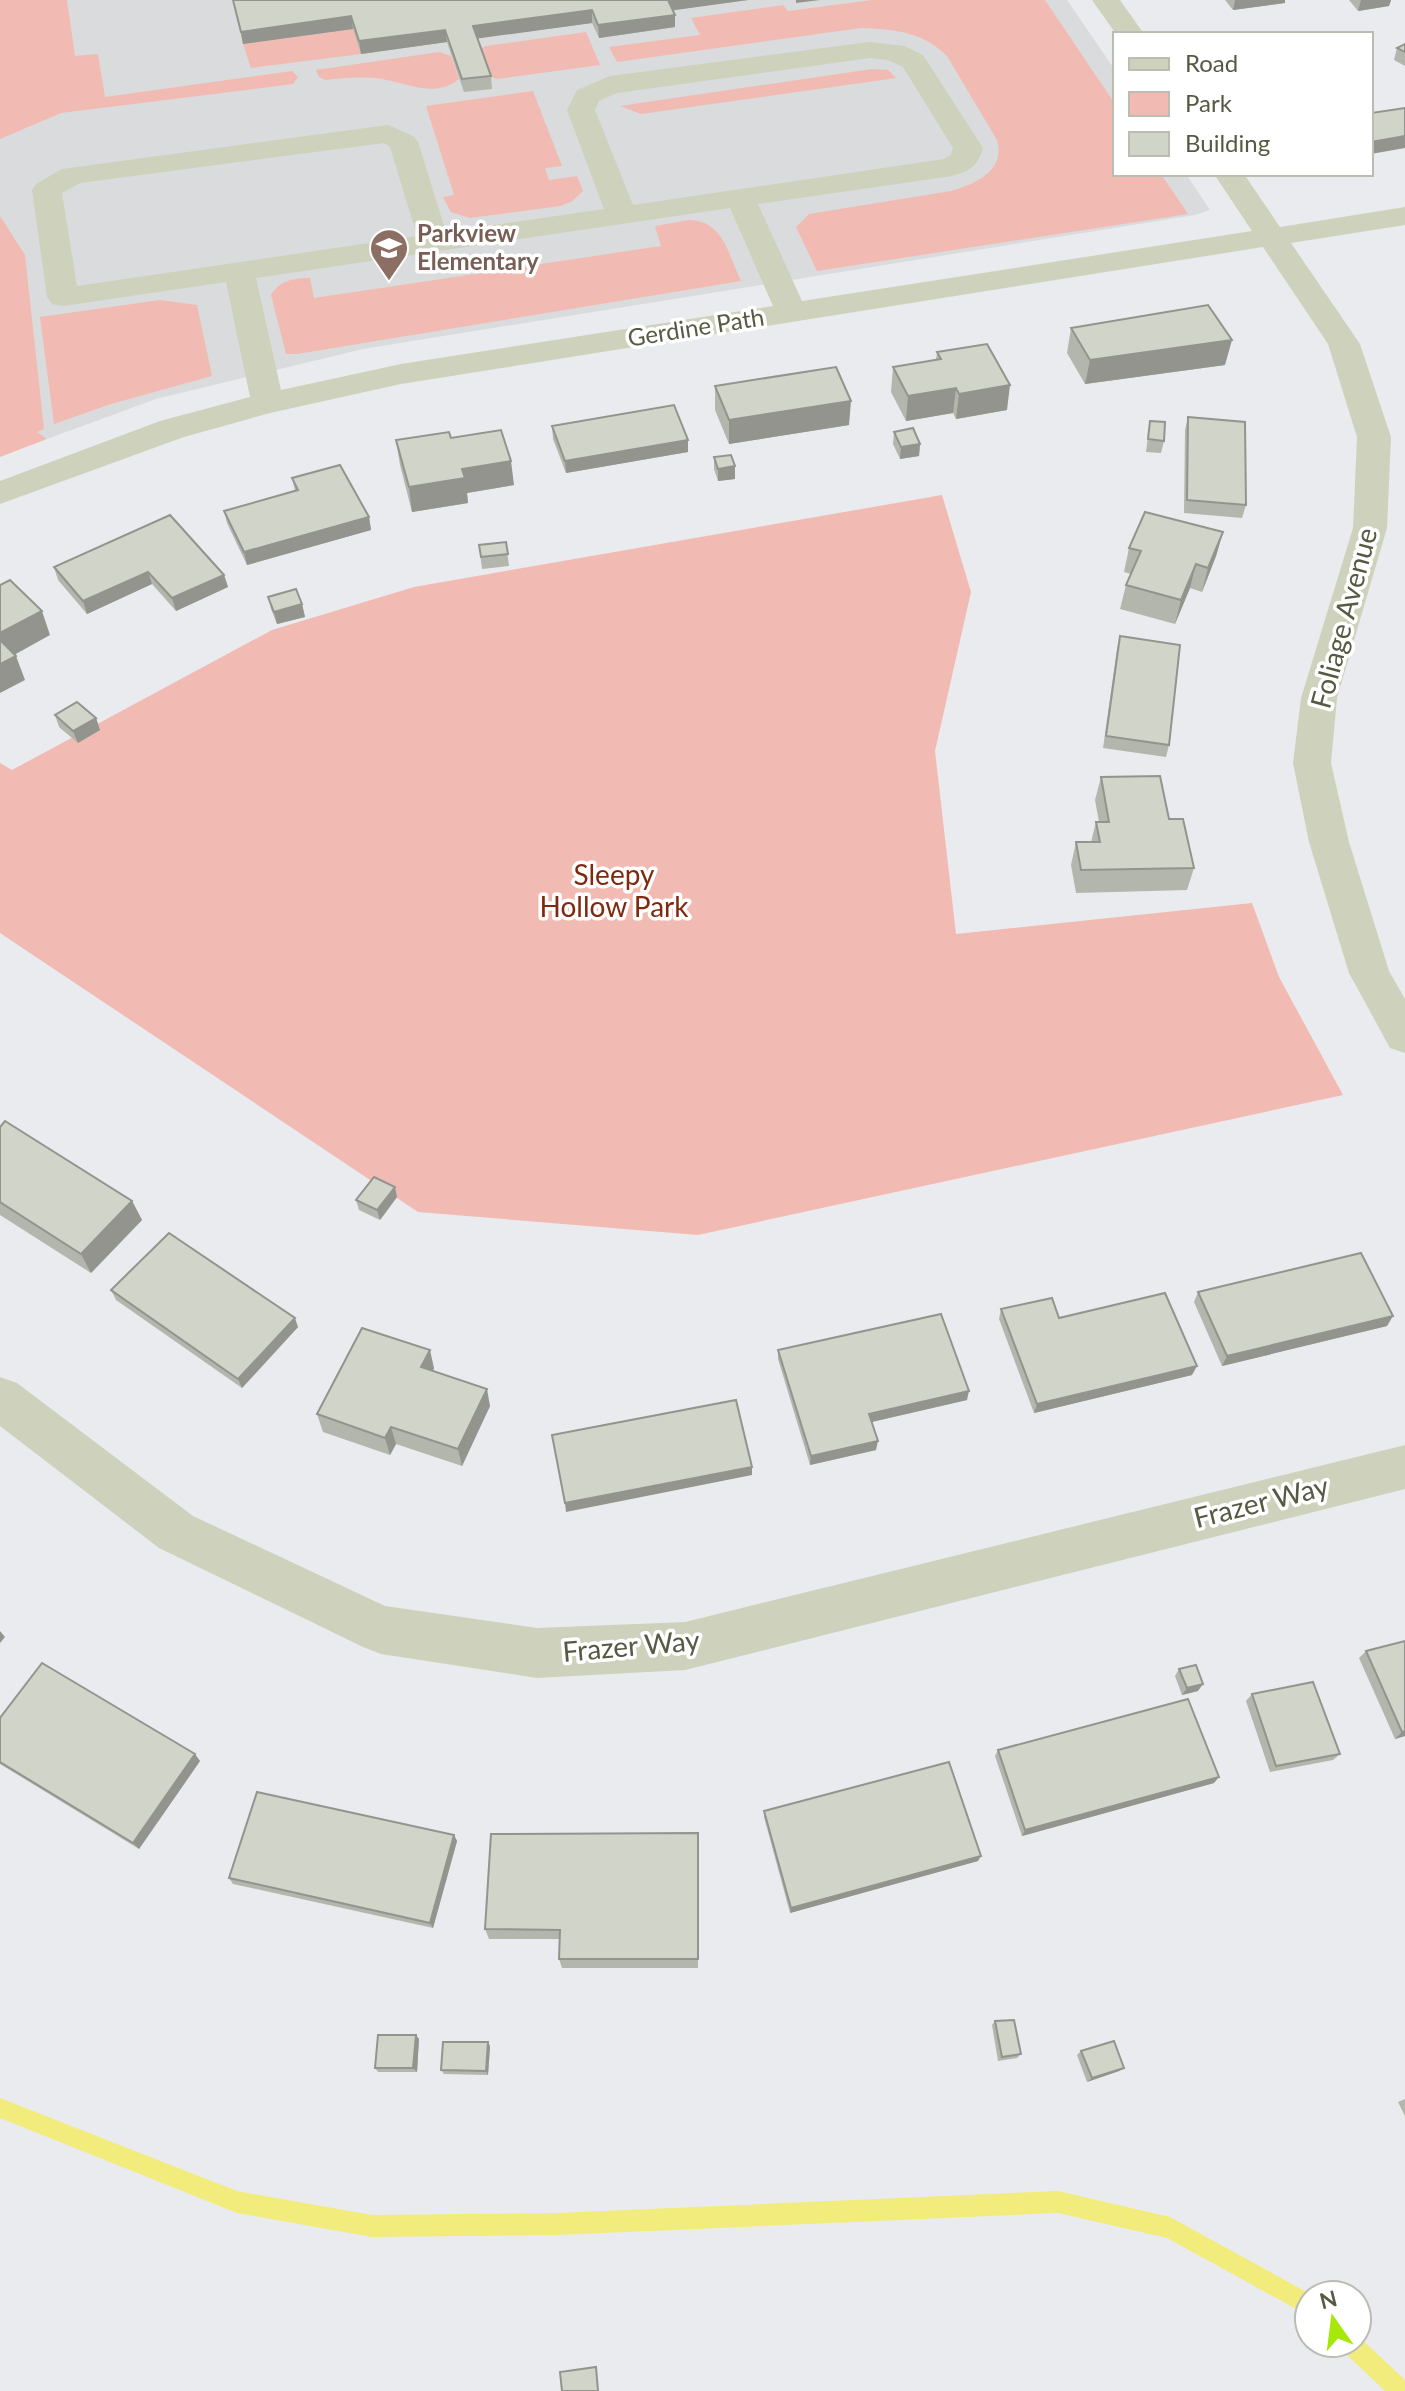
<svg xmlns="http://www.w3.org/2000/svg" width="1405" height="2391" font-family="Lato,sans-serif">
	<rect width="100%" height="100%" fill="#eaebee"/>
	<!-- education -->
	<path fill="#d9dbdc" d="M 0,0 L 1067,0 L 1115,70 L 1115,174 L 1186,174 L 1210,210 L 1195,215 L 363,349 L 156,399 L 47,439 L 0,408 Z"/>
	<!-- green -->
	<g fill="#f1bbb3">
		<path d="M 0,0 L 67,0 L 75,56 L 98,54 L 105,97 L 292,71 L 298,77 L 293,84 L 61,113 L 0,139 Z"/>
		<path d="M 872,0 L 1045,0 L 1115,104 L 1115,174 L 1161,174 L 1188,214 L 817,271 L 796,227 L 809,214 L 951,191 C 975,184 1006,171 997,140 L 947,56 C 923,32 894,29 861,28 L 617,62 L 609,47 L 700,35 L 691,18 L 783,5 L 788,11 Z"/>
		<path d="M 353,29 L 361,54 L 251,68 L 243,44 Z"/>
		<path d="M 586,32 L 600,65 L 497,79 L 488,76 L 478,50 L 486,46 Z"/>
		<path d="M 439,52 L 451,56 L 459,79 C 433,100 404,81 375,78 C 358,77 342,78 325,80 L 319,77 L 316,70 Z"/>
		<path d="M 872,69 L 888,70 L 896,78 L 641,114 L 620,106 Z"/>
		<path d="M 533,91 L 562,166 L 545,168 L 549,180 L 577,176 L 583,191 L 571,202 L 560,206 L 470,218 L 451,212 L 443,197 L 454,195 L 426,106 Z"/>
		<path d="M 0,216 L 25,255 L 44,429 L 37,432 L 47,439 L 0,457 Z"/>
		<path d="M 689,220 C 724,221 728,254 741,281 L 297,354 L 286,354 L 271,295 C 280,280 294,278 310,278 L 314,298 L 661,246 L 655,226 Z"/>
		<path d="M 160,300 L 197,305 L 212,376 L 111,404 L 54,424 L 40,317 Z"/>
		<path d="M 942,495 L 971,592 L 935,751 L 956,934 L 1252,903 L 1279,977 L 1343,1095 L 698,1235 L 418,1212 L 0,933 L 0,763 L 12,770 L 272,630 L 414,587 Z"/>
	</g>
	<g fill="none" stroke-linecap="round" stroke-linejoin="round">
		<!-- stream -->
		<g fill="#f2ec7d" fill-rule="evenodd">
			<path d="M 0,2098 L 237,2191 L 372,2215 L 557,2213 L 1058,2191 L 1170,2217 L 1312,2295 L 1309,2295 L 1309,2316 L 1167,2238 L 1058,2213 L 557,2235 L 372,2237 L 237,2213 L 0,2118 Z"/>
			<path d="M 1357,2335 L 1405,2380 L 1405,2391 L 1385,2391 L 1343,2351 L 1340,2343 L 1357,2343 Z"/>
		</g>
		<!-- minor -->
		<g fill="#ced2bc" fill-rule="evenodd">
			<path d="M 1092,0 L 1120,0 L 1144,34 L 1116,34 Z"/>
			<path d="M 870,42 L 904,46 L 923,55 L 983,148 C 978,166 970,171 952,176 L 758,204 L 802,301 L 1252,231 L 1214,174 L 1244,174 L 1280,227 L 1405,207 L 1405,225 L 1291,243 L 1360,344 L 1391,437 L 1387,528 L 1337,698 L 1331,763 L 1349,842 L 1389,971 L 1405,999 L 1405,1053 L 1390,1048 L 1349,973 L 1309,842 L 1293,763 L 1301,698 L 1353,528 L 1357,437 L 1328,344 L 1263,247 L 401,384 L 270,413 L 184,437 L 0,504 L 0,481 L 160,421 L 250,397 L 226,282 L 63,306 L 52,304 L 47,297 L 32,190 L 36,184 L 62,169 L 388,125 L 413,136 L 418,142 L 446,232 L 604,209 L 567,110 L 577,90 L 610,76 ZM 870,58 L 888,60 L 903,67 L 953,148 L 951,155 L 944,159 L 633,205 L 595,110 L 599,101 L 617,93 ZM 384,143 L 390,147 L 417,236 L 77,286 L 62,193 L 80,183 ZM 730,208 L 773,306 L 401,364 L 281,390 L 256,278 Z"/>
			<path d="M 0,1377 L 17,1383 L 193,1516 L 385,1606 L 537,1628 L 685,1622 L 1405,1445 L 1405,1489 L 685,1670 L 537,1678 L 381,1654 L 363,1647 L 159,1548 L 0,1426 Z"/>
		</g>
	</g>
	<!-- wall -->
	<g fill="#b3b6ad">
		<path d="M 233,0 L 748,0 L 673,10 L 675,15 L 675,27 L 599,38 L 592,23 L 477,38 L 491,76 L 492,89 L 464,92 L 447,42 L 361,54 L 353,29 L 243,44 Z"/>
		<path d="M 1225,0 L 1285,0 L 1285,3 L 1233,10 Z"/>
		<path d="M 1349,0 L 1391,0 L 1389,6 L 1358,11 Z"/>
		<path d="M 1405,44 L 1405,66 L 1394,60 L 1397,48 Z"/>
		<path d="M 1071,328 L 1225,365 L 1085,384 L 1067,353 Z"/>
		<path d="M 937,352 L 1007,410 L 956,419 L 953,413 L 906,421 L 891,392 L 893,367 L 936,360 Z"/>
		<path d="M 715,386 L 849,425 L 729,444 L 715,410 Z"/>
		<path d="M 1188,417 L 1246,505 L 1242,518 L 1184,513 L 1185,430 Z"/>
		<path d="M 1150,421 L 1164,441 L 1161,453 L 1146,452 Z"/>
		<path d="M 552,426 L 688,440 L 688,452 L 566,473 L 553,439 Z"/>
		<path d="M 894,432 L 920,444 L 919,456 L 900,459 L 893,444 Z"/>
		<path d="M 451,438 L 514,485 L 467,493 L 468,503 L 412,512 L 400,465 L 396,440 Z"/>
		<path d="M 714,457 L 735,466 L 735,479 L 718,481 L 714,469 Z"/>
		<path d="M 292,478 L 369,517 L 371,530 L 247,565 L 227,523 L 224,511 L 295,491 Z"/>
		<path d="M 1223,532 L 1216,556 L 1202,592 L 1190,588 L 1175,624 L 1120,609 L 1126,585 L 1131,574 L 1124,572 L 1129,548 Z"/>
		<path d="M 506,542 L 509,566 L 482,569 L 479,545 Z"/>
		<path d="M 54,567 L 224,575 L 228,587 L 176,611 L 152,584 L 87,614 L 58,580 Z"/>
		<path d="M 268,597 L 302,604 L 305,617 L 277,624 L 271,609 Z"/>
		<path d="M 1120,636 L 1169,745 L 1166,757 L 1103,748 L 1117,649 Z"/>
		<path d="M 55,715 L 96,718 L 100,730 L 78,743 L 59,727 Z"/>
		<path d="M 1101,777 L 1169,819 L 1194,868 L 1187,890 L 1076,893 L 1071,865 L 1076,842 L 1091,842 L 1096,822 L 1099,822 L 1095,800 Z"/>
		<path d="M 0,1127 L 132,1201 L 142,1220 L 91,1273 L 0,1215 Z"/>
		<path d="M 397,1197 L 380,1220 L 359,1210 L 356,1200 Z"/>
		<path d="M 111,1290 L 298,1327 L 242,1388 L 116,1300 Z"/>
		<path d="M 1198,1292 L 1387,1326 L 1222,1366 L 1194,1302 Z"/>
		<path d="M 1001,1309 L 1059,1318 L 1192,1375 L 1034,1413 L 999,1319 Z"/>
		<path d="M 778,1350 L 967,1400 L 872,1422 L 876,1450 L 810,1465 L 778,1359 Z"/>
		<path d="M 434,1368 L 433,1371 L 490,1406 L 462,1466 L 396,1444 L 390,1455 L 323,1432 L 317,1414 Z"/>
		<path d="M 1405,1641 L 1405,1736 L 1395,1739 L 1359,1658 L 1366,1651 Z"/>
		<path d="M 1179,1669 L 1198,1691 L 1182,1695 L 1175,1676 Z"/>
		<path d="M 1252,1694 L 1340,1754 L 1333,1760 L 1270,1772 L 1246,1701 Z"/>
		<path d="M 0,1718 L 200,1761 L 139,1849 L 0,1764 Z"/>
		<path d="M 998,1750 L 1214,1783 L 1022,1836 L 995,1756 Z"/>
		<path d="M 764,1811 L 978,1861 L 790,1913 L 764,1817 Z"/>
		<path d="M 698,1833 L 698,1968 L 562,1968 L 559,1959 L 560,1939 L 489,1939 L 485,1929 Z"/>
		<path d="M 454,1835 L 457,1841 L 433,1928 L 233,1884 L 229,1878 Z"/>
		<path d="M 995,2021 L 1021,2054 L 1017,2058 L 998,2061 L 992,2025 Z"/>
		<path d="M 419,2039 L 417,2072 L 378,2072 L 375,2068 Z"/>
		<path d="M 490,2046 L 488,2075 L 444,2074 L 441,2070 Z"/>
		<path d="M 1081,2051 L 1119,2071 L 1087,2082 L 1077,2055 Z"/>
		<path d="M 1405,2099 L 1405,2116 L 1398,2102 Z"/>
	</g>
	<!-- shaded-wall -->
	<g fill="#92948d">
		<path d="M 667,0 L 748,0 L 668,11 Z"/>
		<path d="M 796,0 L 820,0 L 796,3 Z"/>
		<path d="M 1235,0 L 1285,0 L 1285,3 L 1233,10 Z"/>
		<path d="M 1361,0 L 1391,0 L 1389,6 L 1358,11 Z"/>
		<path d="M 592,10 L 592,23 L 474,39 L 473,26 Z"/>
		<path d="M 675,15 L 675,27 L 599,38 L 598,25 Z"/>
		<path d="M 351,16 L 353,29 L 243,44 L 241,32 Z"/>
		<path d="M 445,30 L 447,42 L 361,54 L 359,41 Z"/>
		<path d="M 1405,136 L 1405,148 L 1371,154 L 1371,142 Z"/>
		<path d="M 1232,340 L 1225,365 L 1085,384 L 1090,360 Z"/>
		<path d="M 1010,385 L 1007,410 L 956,419 L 959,394 Z"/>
		<path d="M 956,388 L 953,413 L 906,421 L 908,396 Z"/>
		<path d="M 851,401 L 849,425 L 729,444 L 729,420 Z"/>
		<path d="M 688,440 L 688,452 L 566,473 L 565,461 Z"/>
		<path d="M 920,444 L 919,456 L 900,459 L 901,447 Z"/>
		<path d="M 511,461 L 514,485 L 467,493 L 468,503 L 412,512 L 409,487 L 462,469 Z"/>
		<path d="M 735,466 L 735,479 L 718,481 L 718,469 Z"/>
		<path d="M 369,517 L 371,530 L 247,565 L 244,552 Z"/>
		<path d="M 1223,532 L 1216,556 L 1202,592 L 1208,568 Z"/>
		<path d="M 1196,564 L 1190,588 L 1175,624 L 1181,600 Z"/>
		<path d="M 148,572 L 152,584 L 87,614 L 83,601 Z"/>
		<path d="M 224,575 L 228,587 L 176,611 L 172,598 Z"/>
		<path d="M 302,604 L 305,617 L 277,624 L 274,612 Z"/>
		<path d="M 42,611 L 50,635 L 5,660 L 0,648 L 0,633 Z"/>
		<path d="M 16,656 L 25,680 L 0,693 L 0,664 Z"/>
		<path d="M 96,718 L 100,730 L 78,743 L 73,731 Z"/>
		<path d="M 395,1187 L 397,1197 L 380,1220 L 377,1210 Z"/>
		<path d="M 132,1201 L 142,1220 L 91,1273 L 81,1254 Z"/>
		<path d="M 1393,1316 L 1387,1326 L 1222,1366 L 1227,1356 Z"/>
		<path d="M 295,1318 L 298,1327 L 242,1388 L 238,1379 Z"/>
		<path d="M 430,1350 L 434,1368 L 426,1385 L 421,1367 Z"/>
		<path d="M 1197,1366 L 1192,1375 L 1034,1413 L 1037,1404 Z"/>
		<path d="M 487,1389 L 490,1406 L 462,1466 L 458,1449 Z"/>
		<path d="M 969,1391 L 967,1400 L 867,1423 L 869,1414 Z"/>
		<path d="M 391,1427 L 396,1444 L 390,1455 L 385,1438 Z"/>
		<path d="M 878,1441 L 876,1450 L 810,1465 L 811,1456 Z"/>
		<path d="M 752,1467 L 752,1475 L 566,1512 L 565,1503 Z"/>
		<path d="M 0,1631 L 5,1637 L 0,1643 Z"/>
		<path d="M 1203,1684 L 1198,1691 L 1182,1695 L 1187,1688 Z"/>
		<path d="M 1405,1731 L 1405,1736 L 1395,1739 L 1402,1732 Z"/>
		<path d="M 195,1754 L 200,1761 L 139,1849 L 133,1843 Z"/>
		<path d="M 1219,1777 L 1214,1783 L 1022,1836 L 1025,1830 Z"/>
		<path d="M 454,1835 L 457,1841 L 433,1928 L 430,1923 Z"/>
		<path d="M 981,1856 L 978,1861 L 790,1913 L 791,1908 Z"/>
		<path d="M 416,2035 L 419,2039 L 417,2072 L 413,2068 Z"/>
		<path d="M 488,2042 L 490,2046 L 488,2075 L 486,2071 Z"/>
		<path d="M 1124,2068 L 1119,2071 L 1087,2082 L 1092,2078 Z"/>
	</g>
	<!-- building -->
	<g fill="#d0d4c9" stroke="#92948d" stroke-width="2">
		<path d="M 233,0 L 668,0 L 675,15 L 598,25 L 592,10 L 473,26 L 491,76 L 462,79 L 445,30 L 359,41 L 351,16 L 241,32 Z"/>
		<path d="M 1405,44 L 1405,52 L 1397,48 Z"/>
		<path d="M 1405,108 L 1405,136 L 1371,142 L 1371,113 Z"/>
		<path d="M 1208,305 L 1232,340 L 1090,360 L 1071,328 Z"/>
		<path d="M 987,344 L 1010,385 L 959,394 L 956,388 L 908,396 L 893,367 L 941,359 L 937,352 Z"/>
		<path d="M 836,367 L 851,401 L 729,420 L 715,386 Z"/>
		<path d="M 674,405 L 688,440 L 565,461 L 552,426 Z"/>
		<path d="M 1188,417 L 1245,422 L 1246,505 L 1187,500 Z"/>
		<path d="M 1150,421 L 1165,422 L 1164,441 L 1148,439 Z"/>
		<path d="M 913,428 L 920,444 L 901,447 L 894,432 Z"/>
		<path d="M 501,430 L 511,461 L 462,469 L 465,478 L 409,487 L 396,440 L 449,432 L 451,438 Z"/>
		<path d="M 731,455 L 735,466 L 718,469 L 714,457 Z"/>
		<path d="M 340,465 L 369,517 L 244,552 L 224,511 L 298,490 L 292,478 Z"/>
		<path d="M 1145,512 L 1223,532 L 1208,568 L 1196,564 L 1181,600 L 1126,585 L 1141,551 L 1129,548 Z"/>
		<path d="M 170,515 L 224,575 L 172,598 L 148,572 L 83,601 L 54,567 Z"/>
		<path d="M 506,542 L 508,554 L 481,557 L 479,545 Z"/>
		<path d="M 10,580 L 42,611 L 0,633 L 0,585 Z"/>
		<path d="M 296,589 L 302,604 L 274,612 L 268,597 Z"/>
		<path d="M 1120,636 L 1180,645 L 1169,745 L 1106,736 Z"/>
		<path d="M 0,640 L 16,656 L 0,664 Z"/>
		<path d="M 77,702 L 96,718 L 73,731 L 55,715 Z"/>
		<path d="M 1160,776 L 1169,819 L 1183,819 L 1194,868 L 1081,870 L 1076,842 L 1100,842 L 1096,822 L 1109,822 L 1101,777 Z"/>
		<path d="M 5,1121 L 132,1201 L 81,1254 L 0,1202 L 0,1127 Z"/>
		<path d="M 374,1177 L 395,1187 L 377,1210 L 356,1200 Z"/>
		<path d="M 169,1233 L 295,1318 L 238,1379 L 111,1290 Z"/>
		<path d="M 1361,1253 L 1393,1316 L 1227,1356 L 1198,1292 Z"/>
		<path d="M 1165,1293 L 1197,1366 L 1037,1404 L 1001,1309 L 1052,1298 L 1059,1318 Z"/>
		<path d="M 941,1314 L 969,1391 L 869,1414 L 878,1441 L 811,1456 L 778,1350 Z"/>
		<path d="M 362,1328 L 430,1350 L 421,1367 L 487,1389 L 458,1449 L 391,1427 L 385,1438 L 317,1414 Z"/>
		<path d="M 736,1400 L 752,1467 L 565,1503 L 552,1435 Z"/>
		<path d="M 1405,1641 L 1405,1731 L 1402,1732 L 1366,1651 Z"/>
		<path d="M 42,1663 L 195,1754 L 133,1843 L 0,1762 L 0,1718 Z"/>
		<path d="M 1196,1665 L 1203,1684 L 1187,1688 L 1179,1669 Z"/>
		<path d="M 1313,1682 L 1340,1754 L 1276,1766 L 1252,1694 Z"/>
		<path d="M 1188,1699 L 1219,1777 L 1025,1830 L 998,1750 Z"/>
		<path d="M 949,1762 L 981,1856 L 791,1908 L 764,1811 Z"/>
		<path d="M 257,1792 L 454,1835 L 430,1923 L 229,1878 Z"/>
		<path d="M 698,1833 L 698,1959 L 559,1959 L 560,1930 L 485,1929 L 491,1834 Z"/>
		<path d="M 1014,2020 L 1021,2054 L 1002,2057 L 995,2021 Z"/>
		<path d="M 378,2035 L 416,2035 L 413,2068 L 375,2068 Z"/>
		<path d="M 1114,2041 L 1124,2068 L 1092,2078 L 1081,2051 Z"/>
		<path d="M 443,2042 L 488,2042 L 486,2071 L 441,2070 Z"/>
		<path d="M 596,2367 L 598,2391 L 562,2391 L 560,2372 Z"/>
	</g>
	<!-- icons -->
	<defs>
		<g id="school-pin" transform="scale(2)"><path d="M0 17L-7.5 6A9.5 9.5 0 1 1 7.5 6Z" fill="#8d6e63" stroke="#fff"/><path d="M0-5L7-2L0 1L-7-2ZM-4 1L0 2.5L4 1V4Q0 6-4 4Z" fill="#fff"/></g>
	</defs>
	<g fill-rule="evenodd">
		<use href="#school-pin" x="389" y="248"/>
	</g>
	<g text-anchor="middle" stroke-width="7" stroke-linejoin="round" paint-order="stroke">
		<!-- far-education labels -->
		<g font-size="24" font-weight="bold" fill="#785e54" stroke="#fff" text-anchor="start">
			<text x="417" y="242">Parkview<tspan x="417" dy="28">Elementary</tspan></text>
		</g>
		<!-- far-street labels -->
		<g font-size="24" fill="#555a42" stroke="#fff">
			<text transform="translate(696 328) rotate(-9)" y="8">Gerdine Path</text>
		</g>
		<!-- street labels -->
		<g font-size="28" fill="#555a42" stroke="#fff">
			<text transform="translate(1344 618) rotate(-75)" y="10">Foliage Avenue</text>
			<text transform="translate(1261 1502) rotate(-14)" y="10">Frazer Way</text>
			<text transform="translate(631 1646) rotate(-5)" y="10">Frazer Way</text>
		</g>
		<!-- park labels -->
		<g font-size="28" fill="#7f290f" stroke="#fff">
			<text x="614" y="885">Sleepy<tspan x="614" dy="32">Hollow Park</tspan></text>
		</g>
	</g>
	<!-- legend -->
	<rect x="1113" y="32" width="260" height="144" fill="#ffffff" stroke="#bbbdb3" stroke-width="2"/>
	<rect x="1129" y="58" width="40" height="12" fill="#ced2bc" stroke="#bbbdb3" stroke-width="2"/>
	<text x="1185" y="72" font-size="24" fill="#555a42">Road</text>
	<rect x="1129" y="92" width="40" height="24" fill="#f1bbb3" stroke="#bbbdb3" stroke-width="2"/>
	<text x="1185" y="112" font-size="24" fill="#555a42">Park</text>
	<rect x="1129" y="132" width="40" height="24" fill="#d0d4c9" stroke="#bbbdb3" stroke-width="2"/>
	<text x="1185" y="152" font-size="24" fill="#555a42">Building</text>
	<!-- north arrow -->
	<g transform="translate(1333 2319) rotate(346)"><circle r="38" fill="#ffffff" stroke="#bbbdb3" stroke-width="2"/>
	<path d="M0-6L14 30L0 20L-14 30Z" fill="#a6e80a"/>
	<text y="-12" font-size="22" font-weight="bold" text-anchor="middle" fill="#555a42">N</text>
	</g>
</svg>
